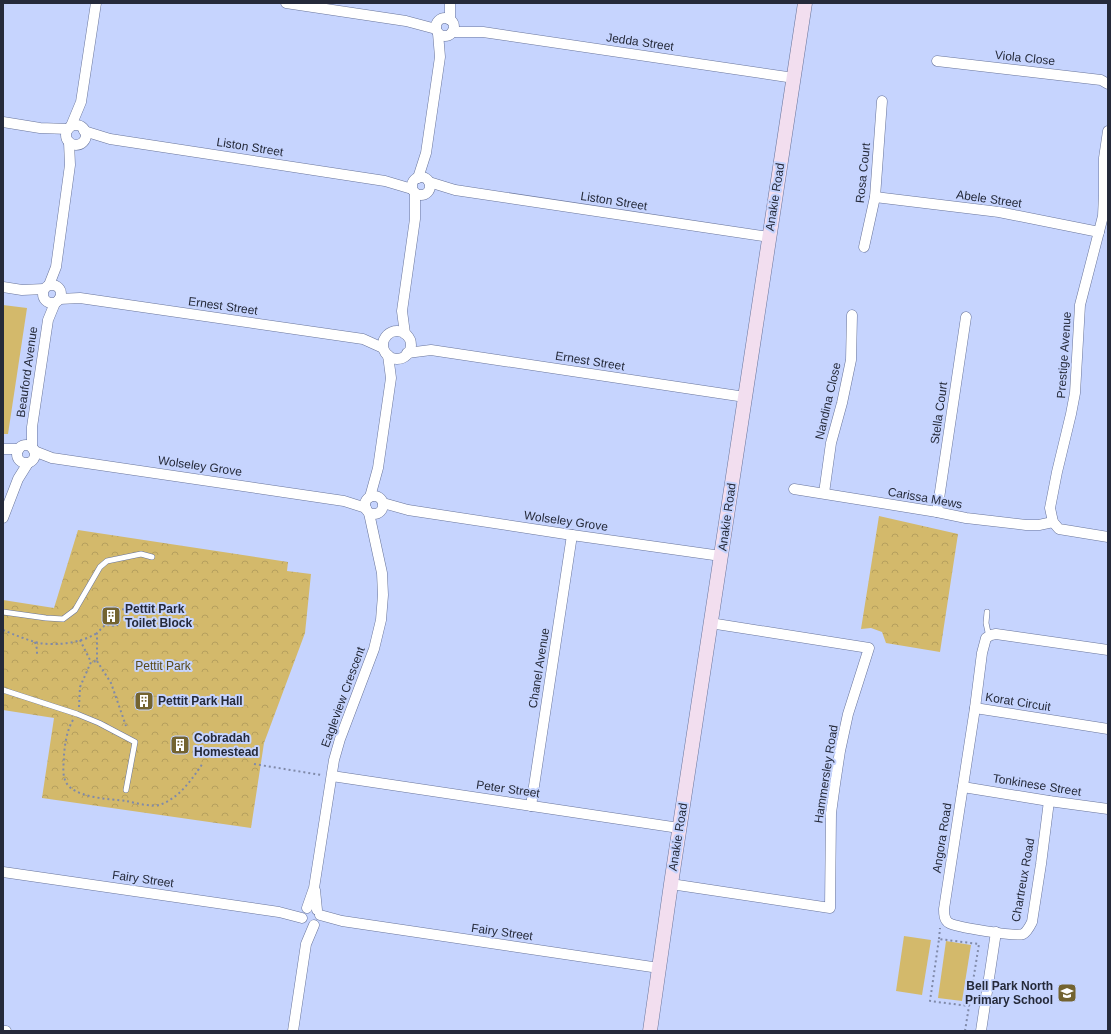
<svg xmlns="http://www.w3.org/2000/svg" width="1111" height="1034" font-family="Arial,sans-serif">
	<defs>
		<pattern id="park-crowns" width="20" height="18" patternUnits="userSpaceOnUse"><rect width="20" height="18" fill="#d3b96b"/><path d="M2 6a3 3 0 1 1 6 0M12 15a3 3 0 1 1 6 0" fill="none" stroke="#b59f5e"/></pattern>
	</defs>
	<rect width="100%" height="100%" fill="#c6d4fe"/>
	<!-- green -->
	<g fill="#d3b96b">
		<path d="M 3,305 L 27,308 L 8,434 L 3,434 Z"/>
		<path d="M 904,936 L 931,940 L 922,995 L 896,991 Z"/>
		<path d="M 946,941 L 971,945 L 962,1001 L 938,998 Z"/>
	</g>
	<!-- park -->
	<g fill="url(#park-crowns)">
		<path d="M 879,516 L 958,534 L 940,652 L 886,643 L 882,632 L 871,628 L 861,629 Z"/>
		<path d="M 78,530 L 288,562 L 287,571 L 311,574 L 305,633 L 264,743 L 251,828 L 42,798 L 54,718 L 3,710 L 3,600 L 54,608 Z"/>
	</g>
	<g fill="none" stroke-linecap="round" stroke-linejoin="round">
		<!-- service casing -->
		<g stroke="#69759b" stroke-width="6">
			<g id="service">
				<path d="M 3,612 L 46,618 L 63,619 L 75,610 L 100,567 L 107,561 L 141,554 L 152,557"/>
				<path d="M 987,612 L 986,623 L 989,637"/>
				<path d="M 3,690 L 77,714 L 99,723 L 135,742 L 126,790"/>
			</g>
		</g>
		<!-- minor casing -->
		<g stroke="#69759b" stroke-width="11">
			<g id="minor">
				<path d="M 286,3 L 406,21 L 436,29"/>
				<path d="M 450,3 L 450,20"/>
				<circle cx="445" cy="27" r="9"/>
				<path d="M 452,32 L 483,32 L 794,78"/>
				<path d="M 937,61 L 1101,80 L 1108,84"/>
				<path d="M 3,122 L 40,128 L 68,129"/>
				<circle cx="76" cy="135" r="10"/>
				<path d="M 71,126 L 81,102 L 96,3"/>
				<path d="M 84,131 L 110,139 L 385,181 L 412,189"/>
				<path d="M 1108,131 L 1104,158 L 1104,195 L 1103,216 L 1080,305 L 1075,393 L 1071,414 L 1057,472 L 1050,508 L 1053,522 L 1059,529 L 1108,537"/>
				<circle cx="421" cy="186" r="9"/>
				<path d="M 418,178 L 426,153 L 440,57 L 438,33"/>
				<path d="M 429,182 L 455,190 L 769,237"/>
				<path d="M 875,197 L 999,212 L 1099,232"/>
				<path d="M 864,247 L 875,197 L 882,101"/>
				<circle cx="52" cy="294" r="9"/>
				<path d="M 49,285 L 56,267 L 70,165 L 69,142"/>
				<path d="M 3,287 L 22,290 L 44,289"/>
				<path d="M 59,299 L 80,298 L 363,339 L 383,348"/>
				<circle cx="397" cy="345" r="14"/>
				<path d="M 405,334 L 402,311 L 415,219 L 415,193"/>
				<path d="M 407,353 L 431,350 L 745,397"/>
				<circle cx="26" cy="454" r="9"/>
				<path d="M 32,448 L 32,427 L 48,320 L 55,303"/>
				<path d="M 3,449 L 19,449"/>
				<path d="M 34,451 L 52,458 L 344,501 L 366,508"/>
				<path d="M 794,489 L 937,512 L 966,518 L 1026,525 L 1039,525 L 1053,522"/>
				<path d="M 824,493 L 831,443 L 842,403 L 851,360 L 852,315"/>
				<circle cx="374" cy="505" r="9"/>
				<path d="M 370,497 L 378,468 L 391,378 L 388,355"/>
				<path d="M 383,503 L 408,510 L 572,535 L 721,556"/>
				<path d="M 937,512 L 966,317"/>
				<path d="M 3,518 L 18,479 L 28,463"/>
				<path d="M 975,708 L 1108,729"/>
				<path d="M 332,776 L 679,828"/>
				<path d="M 963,787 L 1049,801 L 1108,809"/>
				<path d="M 1049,801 L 1041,864 L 1032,922 C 1030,926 1027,932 1023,934 C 1015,937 956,927 949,923 C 944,920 944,914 944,909 L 975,708 L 982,653 L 986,638 L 991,635 L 996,634 L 1108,650"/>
				<path d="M 531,806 L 572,535"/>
				<path d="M 3,872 L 279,912 L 302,918"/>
				<path d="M 671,884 L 830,908 L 831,813 L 835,784 L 840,751 L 848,714 L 869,648 L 710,623"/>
				<path d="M 315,890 L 317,910"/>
				<path d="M 307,908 L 314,888 L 334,760 L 340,739 L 374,649 L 381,620 L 383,595 L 382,573 L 369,513"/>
				<path d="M 320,915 L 342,921 L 659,968"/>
				<path d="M 3,1031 L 6,1031"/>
				<path d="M 293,1031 L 306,944 L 314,925"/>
				<path d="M 981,1031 L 996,932"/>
			</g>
		</g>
		<!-- secondary casing -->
		<g stroke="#69759b" stroke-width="15">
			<path id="secondary" d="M 650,1031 L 671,884 L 805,3"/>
		</g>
		<!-- path -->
		<g stroke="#808aa9" stroke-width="2" stroke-dasharray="2 3" stroke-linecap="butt">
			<path d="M 107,608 L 119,609"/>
			<path d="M 3,630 C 15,635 27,640 39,643 C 57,646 81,643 97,633"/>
			<path d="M 80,640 L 91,662"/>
			<path d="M 35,642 L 37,649 L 37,655"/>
			<path d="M 97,661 L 111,683 L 126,726"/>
			<path d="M 79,707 L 80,687 L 91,662 L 97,661 L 97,633 L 105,625 L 117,626 L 119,609 L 142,611"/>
			<path d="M 73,720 C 67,730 65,743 64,755 C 64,763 62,772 65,780 C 71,798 110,799 126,801 C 137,803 152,808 162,804 C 181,796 192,779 203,763"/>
			<path d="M 254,764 L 321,775"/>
			<path d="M 939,939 L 940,928"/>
			<path d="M 965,1031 L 979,944 L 939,939 L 930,1001 L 969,1006"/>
		</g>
		<!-- service -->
		<use href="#service" stroke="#fff" stroke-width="5"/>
		<!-- minor -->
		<use href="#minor" stroke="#fff" stroke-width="10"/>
		<!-- secondary -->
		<use href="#secondary" stroke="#f2deef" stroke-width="14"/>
	</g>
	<!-- icons -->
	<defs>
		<g id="building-square" transform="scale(1)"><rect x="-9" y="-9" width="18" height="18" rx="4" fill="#736330" stroke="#c6d4fe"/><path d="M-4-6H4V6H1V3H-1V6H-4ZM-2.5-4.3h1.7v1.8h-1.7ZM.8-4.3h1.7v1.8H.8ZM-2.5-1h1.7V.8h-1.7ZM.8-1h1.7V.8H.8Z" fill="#fff"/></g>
		<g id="school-square" transform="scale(1)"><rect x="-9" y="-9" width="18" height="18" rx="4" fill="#736330" stroke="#c6d4fe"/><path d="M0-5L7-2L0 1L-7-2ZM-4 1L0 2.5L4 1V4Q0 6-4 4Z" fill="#fff"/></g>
	</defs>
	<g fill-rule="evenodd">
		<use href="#building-square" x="111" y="616"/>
		<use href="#building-square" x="144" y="701"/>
		<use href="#building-square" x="180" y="745"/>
		<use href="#school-square" x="1067" y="993"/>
	</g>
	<g text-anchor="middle" stroke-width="4" stroke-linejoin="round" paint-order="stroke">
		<!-- street labels -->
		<g font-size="12" fill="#252a3a" stroke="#c6d4fe">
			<text transform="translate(640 42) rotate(8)" y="4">Jedda Street</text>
			<text transform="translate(1025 58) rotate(6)" y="4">Viola Close</text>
			<text transform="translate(250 147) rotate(9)" y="4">Liston Street</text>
			<text transform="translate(863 173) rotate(-84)" y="4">Rosa Court</text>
			<text transform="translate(775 197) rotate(-81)" y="4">Anakie Road</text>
			<text transform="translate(989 199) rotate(8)" y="4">Abele Street</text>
			<text transform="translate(614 201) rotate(9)" y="4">Liston Street</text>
			<text transform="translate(223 306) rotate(8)" y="4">Ernest Street</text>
			<text transform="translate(1064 355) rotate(-86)" y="4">Prestige Avenue</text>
			<text transform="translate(590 361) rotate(9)" y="4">Ernest Street</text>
			<text transform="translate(27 372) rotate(-82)" y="4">Beauford Avenue</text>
			<text transform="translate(828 401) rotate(-77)" y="4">Nandina Close</text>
			<text transform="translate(939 413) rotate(-82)" y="4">Stella Court</text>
			<text transform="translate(200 466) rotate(8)" y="4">Wolseley Grove</text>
			<text transform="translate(925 498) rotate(10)" y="4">Carissa Mews</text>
			<text transform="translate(727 517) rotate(-82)" y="4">Anakie Road</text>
			<text transform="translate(566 521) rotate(8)" y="4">Wolseley Grove</text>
			<text transform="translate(539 668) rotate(-81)" y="4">Chanel Avenue</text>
			<text transform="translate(343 697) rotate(-70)" y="4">Eagleview Crescent</text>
			<text transform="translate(1018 702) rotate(9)" y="4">Korat Circuit</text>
			<text transform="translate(826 774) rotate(-81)" y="4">Hammersley Road</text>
			<text transform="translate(1037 785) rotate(9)" y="4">Tonkinese Street</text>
			<text transform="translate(508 789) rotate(8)" y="4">Peter Street</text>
			<text transform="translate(678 837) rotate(-81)" y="4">Anakie Road</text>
			<text transform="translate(942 838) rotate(-81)" y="4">Angora Road</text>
			<text transform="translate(143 879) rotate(8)" y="4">Fairy Street</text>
			<text transform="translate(1023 880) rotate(-80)" y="4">Chartreux Road</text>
			<text transform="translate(502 932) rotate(8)" y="4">Fairy Street</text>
		</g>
		<!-- poi labels -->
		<g font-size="12" font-weight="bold" fill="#252a3a" stroke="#c6d4fe" text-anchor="start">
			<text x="125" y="613">Pettit Park<tspan x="125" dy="14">Toilet Block</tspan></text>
			<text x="158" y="705">Pettit Park Hall</text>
			<text x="194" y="742">Cobradah<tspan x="194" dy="14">Homestead</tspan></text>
			<text x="1053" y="990" text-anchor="end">Bell Park North<tspan x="1053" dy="14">Primary School</tspan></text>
		</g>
		<!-- park labels -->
		<g font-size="12" fill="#594a1b" stroke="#c6d4fe">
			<text x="163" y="670">Pettit Park</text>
		</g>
	</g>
	<!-- border -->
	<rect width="1111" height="1034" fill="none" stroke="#252a3a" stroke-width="8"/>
</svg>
